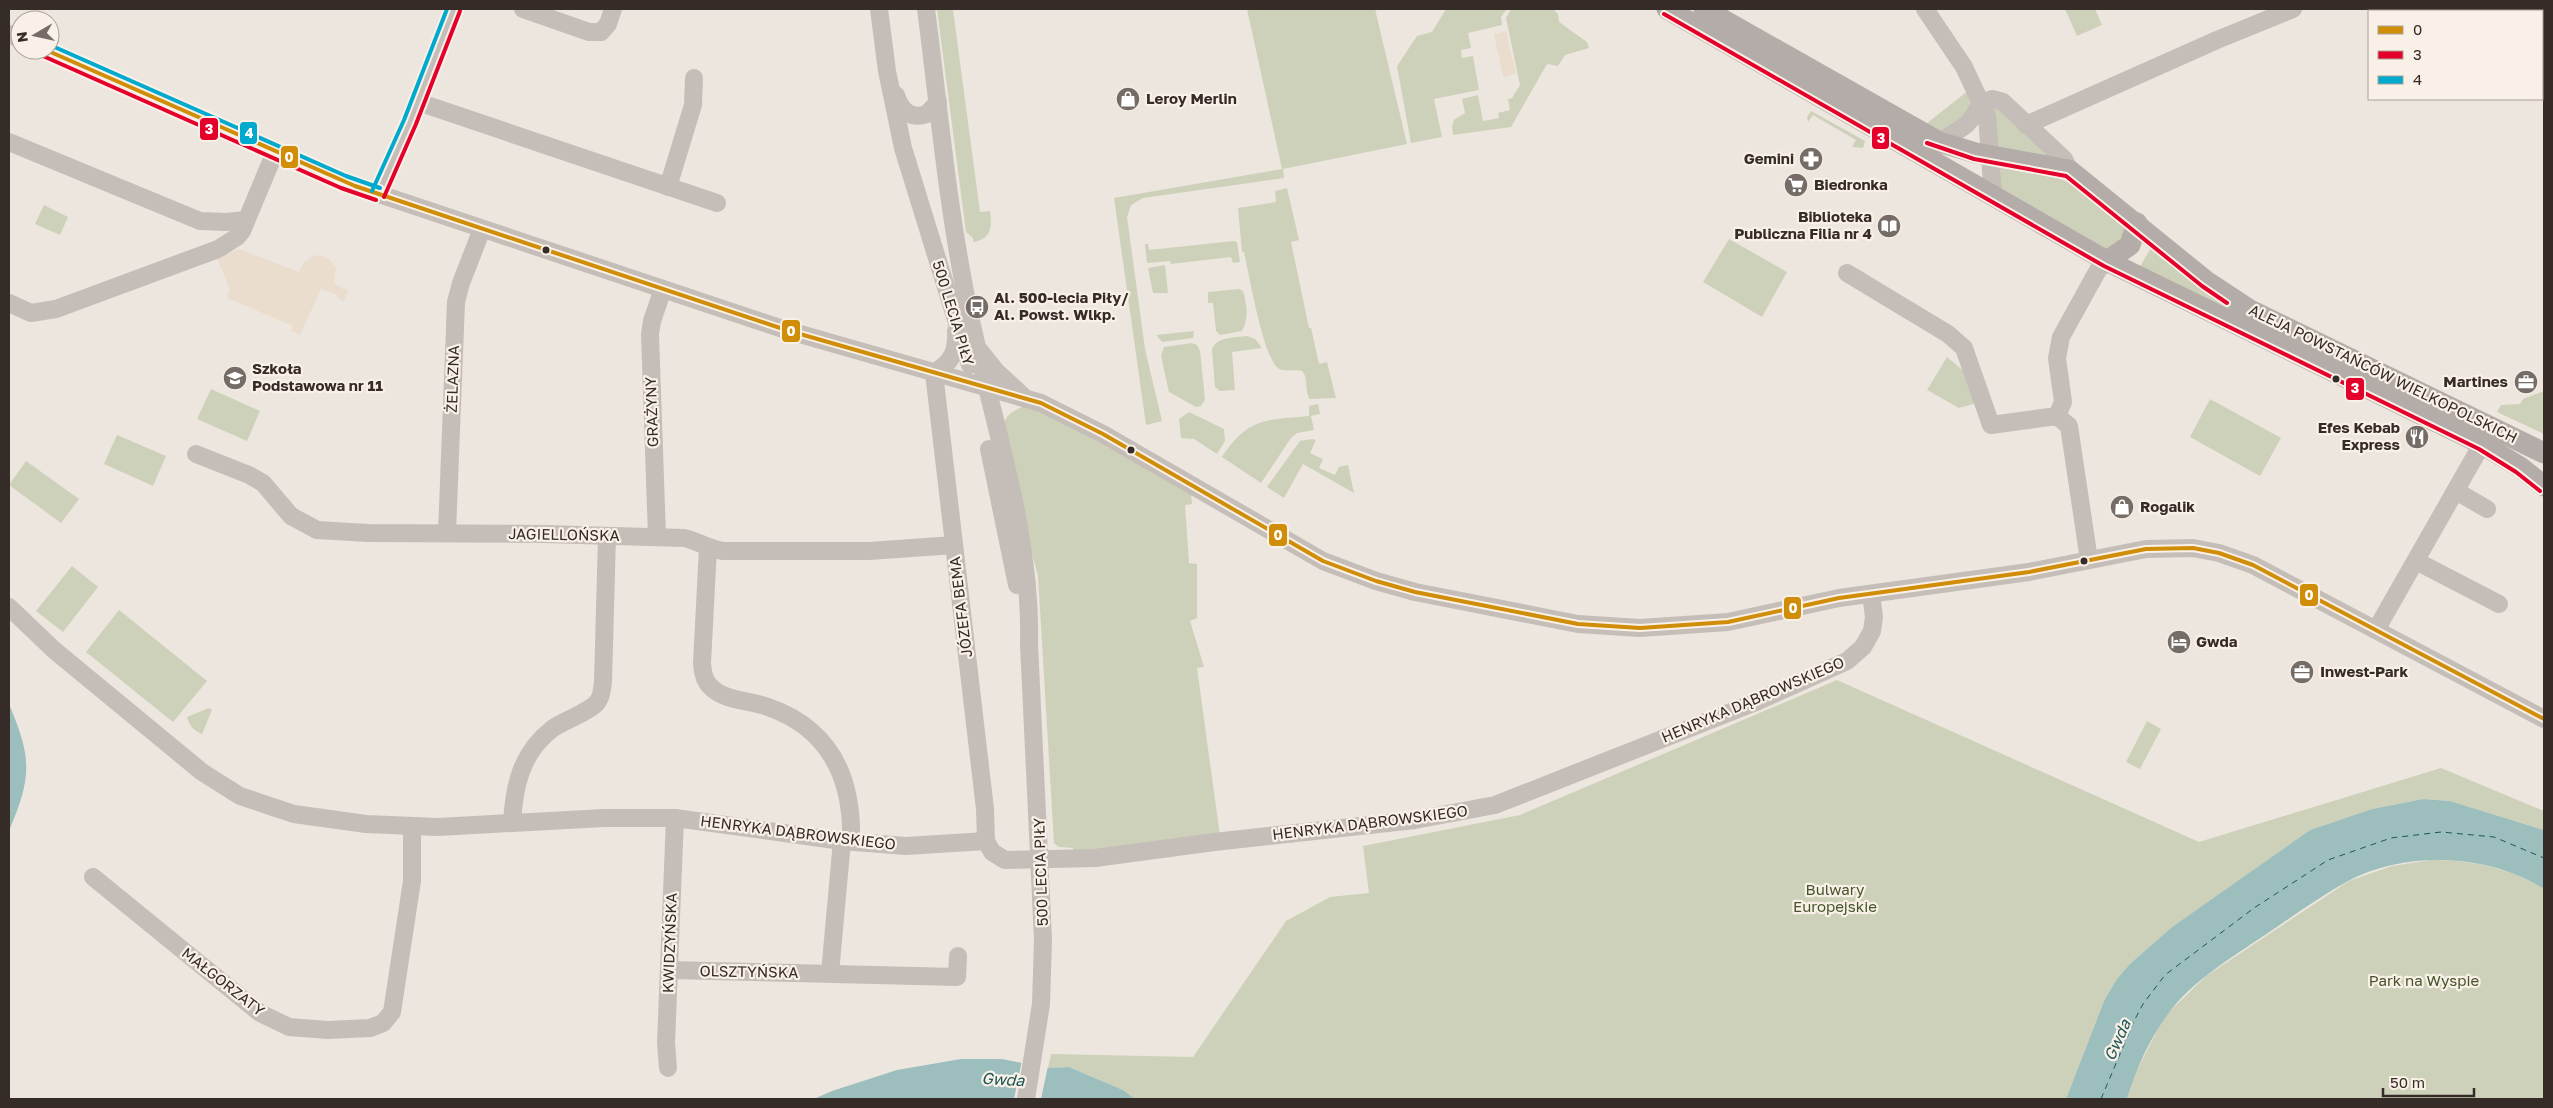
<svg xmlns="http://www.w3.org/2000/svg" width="2553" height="1108" font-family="'Golos Text',sans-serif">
	<rect width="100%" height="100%" fill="#ece6df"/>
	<!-- green -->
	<g fill="#ced1b9">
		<path d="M 937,9 L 958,9 L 953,10 L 980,212 L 990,211 C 992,227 992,239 973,242 L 973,238 L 966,232 Z"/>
		<path d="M 1247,9 L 1375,9 L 1407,144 L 1283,169 L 1284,178 L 1143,198 L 1131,205 L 1127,217 L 1145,349 L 1162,421 L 1146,425 L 1114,198 L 1282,169 Z"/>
		<path d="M 1446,9 L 1507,9 L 1501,17 L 1502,25 L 1468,33 L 1471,48 L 1461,50 L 1462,58 L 1473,56 L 1479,90 L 1434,99 L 1442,137 L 1411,143 L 1397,66 L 1417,36 L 1432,32 Z"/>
		<path d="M 1511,9 L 1553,9 L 1558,14 L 1559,22 L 1587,42 L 1589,48 L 1565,55 L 1558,66 L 1547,64 L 1511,127 L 1453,135 L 1452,127 L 1454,120 L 1465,113 L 1462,99 L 1478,95 L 1483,121 L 1499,118 L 1498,113 L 1510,110 L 1508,99 L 1512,98 L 1520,85 L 1506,18 Z"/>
		<path d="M 2065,9 L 2095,9 L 2102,25 L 2077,36 Z"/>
		<path d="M 1969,90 L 1972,105 L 1962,123 L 1938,132 L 1926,124 Z"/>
		<path d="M 1997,106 L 2059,161 L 1995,150 L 1992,110 Z"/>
		<path d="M 1811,111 L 1865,141 L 1863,148 L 1852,147 L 1856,140 L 1813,115 L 1808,122 L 1807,117 Z"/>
		<path d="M 1995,164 L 2046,174 L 2068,182 L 2110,209 L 2127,232 L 2110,251 L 2001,188 Z"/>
		<path d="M 1287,188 L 1299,240 L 1291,242 L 1309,328 L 1311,328 L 1319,364 L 1327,362 L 1336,398 L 1310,399 C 1304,391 1309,378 1302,371 C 1294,369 1286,372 1279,369 C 1263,359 1249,273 1244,252 L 1242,252 L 1238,208 L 1276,202 L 1275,191 Z"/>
		<path d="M 44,205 L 68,217 L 60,235 L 35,224 Z"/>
		<path d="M 1729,239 L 1787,272 L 1762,317 L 1703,282 Z"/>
		<path d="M 1234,241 L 1237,242 L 1240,262 L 1233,263 L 1231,257 L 1171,264 L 1170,261 L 1147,263 L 1145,244 L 1148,244 L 1149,250 Z"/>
		<path d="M 2152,246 L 2257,322 L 2138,270 Z"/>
		<path d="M 1165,265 L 1168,293 L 1153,293 L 1148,268 Z"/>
		<path d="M 1239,289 L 1243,291 C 1247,305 1249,319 1242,331 L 1220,335 L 1216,331 L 1213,303 L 1208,303 L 1208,292 Z"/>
		<path d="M 1194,331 L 1193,338 L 1162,342 L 1156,335 Z"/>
		<path d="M 1247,336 L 1255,339 L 1262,348 L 1232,352 L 1235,390 L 1220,391 L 1215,387 L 1212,349 C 1218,336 1234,338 1247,336 Z"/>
		<path d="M 1192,343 L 1197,345 L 1200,351 L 1205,400 L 1201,406 L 1196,407 L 1169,392 L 1161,356 L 1164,347 Z"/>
		<path d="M 1947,357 L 1967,374 L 1977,403 L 1959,408 L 1927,390 Z"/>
		<path d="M 211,389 L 260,411 L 247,441 L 197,419 Z"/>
		<path d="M 2544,391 L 2544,434 L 2497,412 L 2501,405 L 2520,404 L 2523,399 Z"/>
		<path d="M 2210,399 L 2281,438 L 2260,476 L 2190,437 Z"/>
		<path d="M 1318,404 L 1320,414 L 1311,416 L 1314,430 L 1297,433 L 1291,438 L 1261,483 L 1222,457 C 1248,418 1265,420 1309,416 L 1309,406 Z"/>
		<path d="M 1022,407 L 1031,407 L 1055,417 L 1191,493 L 1192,504 L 1185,505 L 1189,563 L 1197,564 L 1197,618 L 1190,621 L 1204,667 L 1197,668 L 1220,836 L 1074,854 L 1073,848 L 1059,847 L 1054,843 L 1038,576 L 1002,438 C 1001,422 1007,413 1022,407 Z"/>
		<path d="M 1189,412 L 1224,429 L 1225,441 L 1217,454 L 1194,439 L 1181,438 L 1179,419 Z"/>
		<path d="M 117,435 L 166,456 L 153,486 L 104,464 Z"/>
		<path d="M 1312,439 L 1316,440 L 1310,453 L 1323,459 L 1319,468 L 1335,475 L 1339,467 L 1348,465 L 1354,493 L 1303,464 L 1284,498 L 1267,487 L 1300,441 Z"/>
		<path d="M 26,461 L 79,499 L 61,523 L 9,485 Z"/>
		<path d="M 72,566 L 98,587 L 63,632 L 36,611 Z"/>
		<path d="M 119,610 L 207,681 L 173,722 L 86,652 Z"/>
		<path d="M 1837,680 L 2199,842 L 2441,768 L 2544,811 L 2544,830 L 2450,801 L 2423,799 L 2372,809 L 2310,830 L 2172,927 L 2131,963 L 2104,1001 L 2066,1099 L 1135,1099 L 1123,1090 L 1069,1067 L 1048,1068 L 1051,1054 L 1193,1057 L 1286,921 L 1330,897 L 1369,893 L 1363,846 L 1520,815 Z"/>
		<path d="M 209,708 L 212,710 L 202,734 C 193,730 190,727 187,717 Z"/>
		<path d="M 2147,721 L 2161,729 L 2140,769 L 2126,762 Z"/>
		<path d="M 2431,860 C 2470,860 2511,868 2544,889 L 2544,1099 L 2127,1099 L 2134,1076 L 2158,1029 L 2168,1013 L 2206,976 L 2349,881 L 2392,866 Z"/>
	</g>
	<!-- plaza -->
	<g fill="#eaddce">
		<path d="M 1506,31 L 1516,74 L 1503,77 L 1494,34 Z"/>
		<path d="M 239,249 L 299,272 L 304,262 L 313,256 L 321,255 L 329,259 L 336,268 L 334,284 L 348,290 L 344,301 L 337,298 L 338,295 L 321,289 L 300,335 L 291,331 L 293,326 L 227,298 L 230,290 L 217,258 Z"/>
	</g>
	<!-- water -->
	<g fill="#9cbfbd">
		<path d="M 9,704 C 32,759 32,776 9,831 Z"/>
		<path d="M 2423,799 L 2450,801 L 2544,830 L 2544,889 C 2489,854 2406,850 2348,881 C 2319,897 2292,917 2265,935 C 2231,958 2193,980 2168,1014 C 2149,1040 2136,1069 2127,1099 L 2066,1099 L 2104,1001 L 2117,979 L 2131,963 L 2172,927 L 2310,830 L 2372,809 Z"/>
		<path d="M 961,1059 L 1002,1059 L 1048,1068 L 1069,1067 L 1123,1090 L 1135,1099 L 814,1099 L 832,1091 L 897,1070 Z"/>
	</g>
	<!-- pier -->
	<path fill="#ece6df" d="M 1022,1060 L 1048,1066 L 1041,1099 L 1014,1099 Z"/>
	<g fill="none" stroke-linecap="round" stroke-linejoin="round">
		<!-- ferry -->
		<path stroke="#1d5557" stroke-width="1" stroke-dasharray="6 5" stroke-linecap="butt" d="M 2101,1099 L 2134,1021 L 2143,1004 L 2165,975 L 2254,908 L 2328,860 L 2391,838 L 2441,832 L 2494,837 L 2544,858"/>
		<!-- minor -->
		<g stroke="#c5beb8" stroke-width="18">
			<path d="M 523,9 L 589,32 L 601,32 L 608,24 L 613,9"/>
			<path d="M 879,9 L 887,71 L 903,148 L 970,365"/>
			<path d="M 926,9 C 939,109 948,212 969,311 C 992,422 1032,531 1029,644 L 1043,940 L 1041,1004 L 1026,1099"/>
			<path d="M 1925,9 L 1964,67 L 1987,116 L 1993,196"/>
			<path d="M 2527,9 L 2528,11"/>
			<path d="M 9,34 L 20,39"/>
			<path d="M 46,50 L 355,186 L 786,330 L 1041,403 L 1103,434 L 1323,561 L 1376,581 L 1415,592 L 1578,624 L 1640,628 L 1728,622 L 1839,598 L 2029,572 L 2146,549 L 2193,548 L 2219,553 L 2253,565 L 2544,719"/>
			<path d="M 2542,52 L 2544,59"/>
			<path d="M 896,95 C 901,110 910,120 927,114 L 938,102"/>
			<path d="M 418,102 L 717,203"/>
			<path d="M 2026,125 L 2217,40 L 2293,9"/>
			<path d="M 9,142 L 200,221 L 226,222 L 246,220"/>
			<path d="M 1939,142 C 1948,136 1959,131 1967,124 C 1980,111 1972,108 1992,99 L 2003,102 L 2064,159 L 2069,170"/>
			<path d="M 668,187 L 693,105 L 694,78"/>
			<path d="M 378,194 L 410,122 L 454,9"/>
			<path d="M 1847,273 L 1948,334 L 1964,348 L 1991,425 L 2057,416 L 2069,426 L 2089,560"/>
			<path d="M 9,303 L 31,313 L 56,309 L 218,249 L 237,237 L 242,231 L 275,152"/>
			<path d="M 956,331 C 957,352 952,362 934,373 L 985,809 L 986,841"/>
			<path d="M 980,351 L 996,371 L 1024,397"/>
			<path d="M 2057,416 L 2063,402 L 2057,358 L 2061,337 L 2098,270 L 2107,261"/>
			<path d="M 989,449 L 1017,585"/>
			<path d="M 196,454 L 249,475 L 263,483 L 291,516 L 317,530 L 368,533 L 544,534 L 684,538 C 698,541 709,549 723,551 L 869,551 L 954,545"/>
			<path d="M 2456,491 L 2487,509"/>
			<path d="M 447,533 L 456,302 L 461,283 L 482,229"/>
			<path d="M 657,537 L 650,334 L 652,321 L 663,289"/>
			<path d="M 708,548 L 702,663 C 703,676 705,684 717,692 C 731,701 752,701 768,707 C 831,729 853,779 851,842"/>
			<path d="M 2416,561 L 2499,604"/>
			<path d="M 9,607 L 54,650 L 202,772 L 240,796 L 294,814 L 366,824 L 438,827 L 604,818 L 675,818 L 842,841 L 906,846 L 986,841 L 992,852 L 1005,860 L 1095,858 L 1214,842 L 1415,820 L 1495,805 L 1756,702 L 1847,661 L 1863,647 L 1872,631 L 1874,617 L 1871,594"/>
			<path d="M 2376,630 L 2482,444"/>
			<path d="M 512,823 C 514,786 521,753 552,729 C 563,721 592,711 598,701 C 602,696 602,688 603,682 L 607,536"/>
			<path d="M 93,877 L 260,1013 L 289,1027 L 328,1030 L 370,1028 L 383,1023 L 392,1012 L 412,881 L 412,827"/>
			<path d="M 669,970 L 957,977 L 958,956"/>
			<path d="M 830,973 L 842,841"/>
			<path d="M 668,1068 L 666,1043 L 675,818"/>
		</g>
		<!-- major -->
		<g stroke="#b3aca8" stroke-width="21">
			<path d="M 1667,9 L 2107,261 L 2482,444 L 2520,467 L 2544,486"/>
			<path d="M 1704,9 L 1939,142 L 1976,153 L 2069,170 L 2206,281 L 2250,310 L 2544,453"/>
			<path d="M 2107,261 L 2130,245 L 2137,223"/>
		</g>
		<!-- bus-1 casing -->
		<g stroke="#f9f0e7" stroke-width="8">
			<path id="bus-1" d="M 46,50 L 355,186 L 786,330 L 1041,403 L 1103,434 L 1323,561 L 1376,581 L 1415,592 L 1578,624 L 1640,628 L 1728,622 L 1839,598 L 2029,572 L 2146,549 L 2193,548 L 2219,553 L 2253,565 L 2544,719"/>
		</g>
		<!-- bus-2 casing -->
		<g stroke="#f9f0e7" stroke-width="8">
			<g id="bus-2">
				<path d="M 1664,14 L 2104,266 L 2479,449 L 2516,472 L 2540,491"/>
				<path d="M 43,56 L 341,188 L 376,200"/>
				<path d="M 1927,143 L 1974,159 L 2066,176 L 2202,286 L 2227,303"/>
				<path d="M 384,197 L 416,124 L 460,11"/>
			</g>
		</g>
		<!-- bus-3 casing -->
		<g stroke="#f9f0e7" stroke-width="8">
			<g id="bus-3">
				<path d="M 50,45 L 346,176 L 380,188"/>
				<path d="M 372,191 L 404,120 L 447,9"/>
			</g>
		</g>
		<!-- bus-1 -->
		<use href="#bus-1" stroke="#d08d08" stroke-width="4"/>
		<!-- bus-2 -->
		<use href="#bus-2" stroke="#e4002b" stroke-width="4"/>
		<!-- bus-3 -->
		<use href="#bus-3" stroke="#00a9ce" stroke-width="4"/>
	</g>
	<!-- icons -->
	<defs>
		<g id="shop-disc" transform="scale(1.25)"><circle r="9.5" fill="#756c67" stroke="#f9f0e7"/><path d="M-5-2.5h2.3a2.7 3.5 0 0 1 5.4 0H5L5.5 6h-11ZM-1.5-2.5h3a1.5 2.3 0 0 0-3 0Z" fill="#fff"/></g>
		<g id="pharmacy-disc" transform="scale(1.25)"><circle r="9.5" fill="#756c67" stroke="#f9f0e7"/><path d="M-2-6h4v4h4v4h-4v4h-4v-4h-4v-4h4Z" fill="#fff"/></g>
		<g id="supermarket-disc" transform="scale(1.25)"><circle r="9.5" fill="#756c67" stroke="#f9f0e7"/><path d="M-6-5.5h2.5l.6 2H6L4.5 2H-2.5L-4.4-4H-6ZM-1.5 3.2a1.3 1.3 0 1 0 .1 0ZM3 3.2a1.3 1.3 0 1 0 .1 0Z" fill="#fff"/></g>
		<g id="library-disc" transform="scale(1.25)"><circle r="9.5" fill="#756c67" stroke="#f9f0e7"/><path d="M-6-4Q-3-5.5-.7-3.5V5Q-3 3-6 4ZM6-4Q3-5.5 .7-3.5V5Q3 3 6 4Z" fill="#fff"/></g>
		<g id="bus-disc" transform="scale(1.25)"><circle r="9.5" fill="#756c67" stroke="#f9f0e7"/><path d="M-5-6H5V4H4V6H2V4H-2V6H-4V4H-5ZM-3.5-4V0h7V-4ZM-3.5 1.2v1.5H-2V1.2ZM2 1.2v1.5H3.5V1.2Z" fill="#fff"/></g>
		<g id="school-disc" transform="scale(1.25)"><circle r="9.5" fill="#756c67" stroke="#f9f0e7"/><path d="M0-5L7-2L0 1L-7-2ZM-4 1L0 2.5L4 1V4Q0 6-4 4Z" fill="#fff"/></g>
		<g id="office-disc" transform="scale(1.25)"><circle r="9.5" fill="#756c67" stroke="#f9f0e7"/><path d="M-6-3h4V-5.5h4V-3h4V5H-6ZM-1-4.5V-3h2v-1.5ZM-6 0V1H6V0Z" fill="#fff"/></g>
		<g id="restaurant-disc" transform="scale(1.25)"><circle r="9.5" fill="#756c67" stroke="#f9f0e7"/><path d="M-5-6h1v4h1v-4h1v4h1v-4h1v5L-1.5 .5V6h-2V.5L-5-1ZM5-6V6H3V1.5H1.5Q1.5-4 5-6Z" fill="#fff"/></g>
		<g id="hotel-disc" transform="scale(1.25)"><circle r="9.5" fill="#756c67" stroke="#f9f0e7"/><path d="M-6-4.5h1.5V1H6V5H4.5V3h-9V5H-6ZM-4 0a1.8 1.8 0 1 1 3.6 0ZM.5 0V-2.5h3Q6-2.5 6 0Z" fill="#fff"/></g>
	</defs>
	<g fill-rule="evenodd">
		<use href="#shop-disc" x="1128" y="99"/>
		<use href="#pharmacy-disc" x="1811" y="159"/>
		<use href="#supermarket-disc" x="1796" y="185"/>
		<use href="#library-disc" x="1889" y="226"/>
		<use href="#bus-disc" x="977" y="307"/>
		<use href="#school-disc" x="235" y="378"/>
		<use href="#office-disc" x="2526" y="382"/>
		<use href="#restaurant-disc" x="2417" y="437"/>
		<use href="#shop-disc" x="2122" y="507"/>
		<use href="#hotel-disc" x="2179" y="642"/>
		<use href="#office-disc" x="2302" y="672"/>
	</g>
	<!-- markers -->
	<g fill="#352b27" stroke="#f9f0e7" stroke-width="2">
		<circle cx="546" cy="250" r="4.5"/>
		<circle cx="2336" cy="379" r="4.5"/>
		<circle cx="1131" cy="450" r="4.5"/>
		<circle cx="2084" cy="561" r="4.5"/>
	</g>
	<g text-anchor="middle" stroke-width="4.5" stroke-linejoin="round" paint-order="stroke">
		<!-- poi labels -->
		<g font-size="15" font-weight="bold" fill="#352b27" stroke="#f9f0e7" text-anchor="start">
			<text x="1146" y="104">Leroy Merlin</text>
			<text x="1794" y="164" text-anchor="end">Gemini</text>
			<text x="1814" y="190">Biedronka</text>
			<text x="1872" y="222" text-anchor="end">Biblioteka<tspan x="1872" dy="17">Publiczna Filia nr 4</tspan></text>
			<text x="994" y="303">Al. 500-lecia Piły/<tspan x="994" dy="17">Al. Powst. Wlkp.</tspan></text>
			<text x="252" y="374">Szkoła<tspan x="252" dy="17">Podstawowa nr 11</tspan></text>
			<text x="2508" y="387" text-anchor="end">Martines</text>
			<text x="2400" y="433" text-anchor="end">Efes Kebab<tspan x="2400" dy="17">Express</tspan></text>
			<text x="2140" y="512">Rogalik</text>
			<text x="2196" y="647">Gwda</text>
			<text x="2320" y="677">Inwest-Park</text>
		</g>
		<!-- street labels -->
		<g font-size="15" fill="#352b27" stroke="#f9f0e7">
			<text transform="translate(953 313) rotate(73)" y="5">500 LECIA PIŁY</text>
			<text transform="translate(2383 374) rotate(26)" y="5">ALEJA POWSTAŃCÓW WIELKOPOLSKICH</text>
			<text transform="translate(453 379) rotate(-88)" y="5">ŻELAZNA</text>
			<text transform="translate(652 412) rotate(-92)" y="5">GRAŻYNY</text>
			<text transform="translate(564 535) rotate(1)" y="5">JAGIELLOŃSKA</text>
			<text transform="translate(961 607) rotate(-97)" y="5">JÓZEFA BEMA</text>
			<text transform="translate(1753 700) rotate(-23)" y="5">HENRYKA DĄBROWSKIEGO</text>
			<text transform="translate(1370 823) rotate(-7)" y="5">HENRYKA DĄBROWSKIEGO</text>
			<text transform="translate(798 833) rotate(7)" y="5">HENRYKA DĄBROWSKIEGO</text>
			<text transform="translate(1041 872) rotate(-92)" y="5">500 LECIA PIŁY</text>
			<text transform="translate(670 943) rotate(-88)" y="5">KWIDZYŃSKA</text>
			<text transform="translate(749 972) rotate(1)" y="5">OLSZTYŃSKA</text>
			<text transform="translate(223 982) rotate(38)" y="5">MAŁGORZATY</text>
		</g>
		<!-- park labels -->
		<g font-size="15" fill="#46542b" stroke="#f9f0e7">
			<text x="1835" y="895">Bulwary<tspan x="1835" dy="17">Europejskie</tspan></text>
			<text x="2424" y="986">Park na Wyspie</text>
		</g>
		<!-- water labels -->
		<g font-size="16" font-style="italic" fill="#1d5557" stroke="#f9f0e7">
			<text transform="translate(2117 1040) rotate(-66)" y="6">Gwda</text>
			<text transform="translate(1003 1079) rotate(3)" y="6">Gwda</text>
		</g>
	</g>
	<g stroke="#f9f0e7" stroke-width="2">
		<rect x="199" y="117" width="20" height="24" rx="5" fill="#e4002b"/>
		<rect x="239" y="121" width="19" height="24" rx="5" fill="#00a9ce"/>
		<rect x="1871" y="126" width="19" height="24" rx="5" fill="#e4002b"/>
		<rect x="280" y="145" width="19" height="24" rx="5" fill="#d08d08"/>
		<rect x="781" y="319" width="20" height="24" rx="5" fill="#d08d08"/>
		<rect x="2345" y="377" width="20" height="24" rx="5" fill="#e4002b"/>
		<rect x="1268" y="523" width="20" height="24" rx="5" fill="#d08d08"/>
		<rect x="2299" y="583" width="20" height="24" rx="5" fill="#d08d08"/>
		<rect x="1783" y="596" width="19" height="24" rx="5" fill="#d08d08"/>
	</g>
	<g font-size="14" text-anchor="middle" font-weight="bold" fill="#fff">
		<text x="209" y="134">3</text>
		<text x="249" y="138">4</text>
		<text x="1881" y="143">3</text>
		<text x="289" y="162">0</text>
		<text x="791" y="336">0</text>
		<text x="2355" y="393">3</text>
		<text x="1278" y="540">0</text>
		<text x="2309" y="600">0</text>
		<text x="1793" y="613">0</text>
	</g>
	<!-- border -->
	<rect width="2553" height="1108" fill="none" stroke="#352b27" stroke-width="20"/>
	<!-- legend -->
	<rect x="2368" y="10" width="175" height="90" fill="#f9f0e7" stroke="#aba19a"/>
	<rect x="2378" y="26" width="25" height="8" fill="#d08d08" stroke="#aba19a"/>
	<text x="2413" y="35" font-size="15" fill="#352b27">0</text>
	<rect x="2378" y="51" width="25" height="8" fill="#e4002b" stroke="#aba19a"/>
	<text x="2413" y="60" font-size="15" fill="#352b27">3</text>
	<rect x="2378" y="76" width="25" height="8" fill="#00a9ce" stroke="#aba19a"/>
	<text x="2413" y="85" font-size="15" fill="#352b27">4</text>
	<!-- north arrow -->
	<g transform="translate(35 35) rotate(261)"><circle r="24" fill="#f9f0e7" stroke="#aba19a"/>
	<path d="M0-4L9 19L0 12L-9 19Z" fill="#756c67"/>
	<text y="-8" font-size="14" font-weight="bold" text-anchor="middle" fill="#352b27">N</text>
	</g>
	<!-- scale -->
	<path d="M2383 1088v8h91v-8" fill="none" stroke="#352b27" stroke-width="2.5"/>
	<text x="2390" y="1088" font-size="15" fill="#352b27" stroke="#f9f0e7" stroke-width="4" paint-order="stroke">50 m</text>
</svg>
